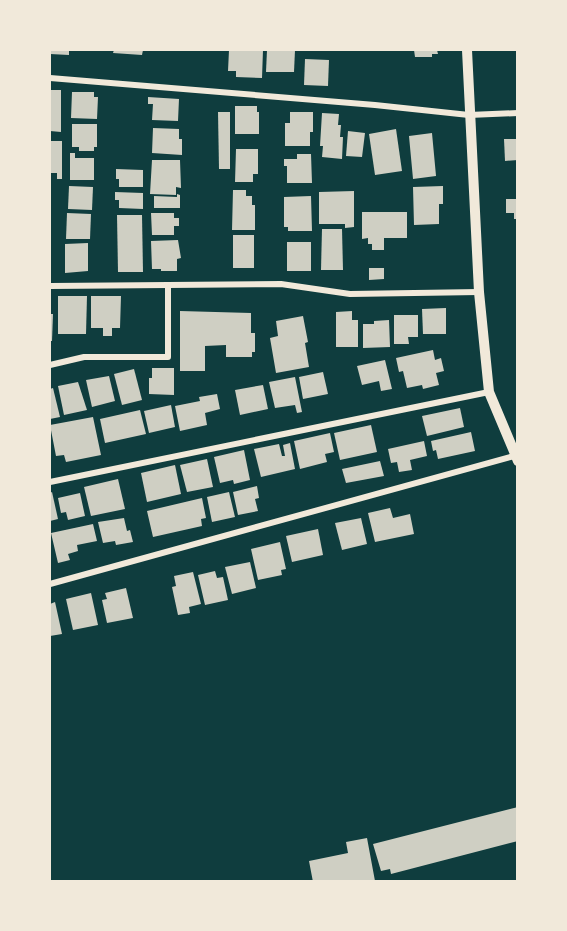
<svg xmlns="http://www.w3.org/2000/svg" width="567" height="931" font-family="Arial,sans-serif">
	<rect width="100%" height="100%" fill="#0f3d3e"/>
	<!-- building -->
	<g fill="#cfcfc3">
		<path d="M 50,50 L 69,50 L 69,55 L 50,54 Z"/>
		<path d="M 114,50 L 143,50 L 142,55 L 113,53 Z"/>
		<path d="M 229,50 L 263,50 L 262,78 L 236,77 L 236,71 L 228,71 Z"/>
		<path d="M 267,50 L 295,50 L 294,72 L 266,72 Z"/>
		<path d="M 414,50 L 437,50 L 438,54 L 432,54 L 432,57 L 415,57 Z"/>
		<path d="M 305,59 L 329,60 L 328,86 L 304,85 Z"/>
		<path d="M 50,90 L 61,90 L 61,132 L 50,131 Z"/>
		<path d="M 72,92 L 94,92 L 94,97 L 98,97 L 97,119 L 71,118 Z"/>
		<path d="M 148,97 L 179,99 L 178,121 L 152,120 L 153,104 L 148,104 Z"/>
		<path d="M 235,106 L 257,106 L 257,112 L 259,112 L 259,134 L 235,134 Z"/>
		<path d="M 218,112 L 230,112 L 230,169 L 219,169 Z"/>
		<path d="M 290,112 L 313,112 L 313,132 L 310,132 L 310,146 L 285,146 L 285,123 L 290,123 Z"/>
		<path d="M 322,113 L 339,114 L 338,125 L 341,125 L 340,137 L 343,137 L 342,159 L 322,157 L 323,146 L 320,146 Z"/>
		<path d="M 72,124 L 97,124 L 97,147 L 94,147 L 94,151 L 79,151 L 79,147 L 72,147 Z"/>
		<path d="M 153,128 L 179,129 L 179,139 L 182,139 L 182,155 L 152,153 Z"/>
		<path d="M 396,129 L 402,171 L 375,175 L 369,134 Z"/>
		<path d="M 348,131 L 365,133 L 362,157 L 346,156 Z"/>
		<path d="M 432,133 L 436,176 L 413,179 L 409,136 Z"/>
		<path d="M 504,139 L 518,139 L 518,160 L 505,161 Z"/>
		<path d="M 50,141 L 62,141 L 62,179 L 57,179 L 57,173 L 50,173 Z"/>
		<path d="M 236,149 L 258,149 L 258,174 L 253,174 L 253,182 L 235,182 Z"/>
		<path d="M 70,153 L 75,153 L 75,158 L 94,158 L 94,180 L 70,180 Z"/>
		<path d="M 297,154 L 311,154 L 312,183 L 287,183 L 287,166 L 284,166 L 284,159 L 297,159 Z"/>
		<path d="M 152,160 L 180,160 L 181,188 L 176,187 L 176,195 L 150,194 Z"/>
		<path d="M 116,169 L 143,170 L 143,187 L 119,187 L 119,179 L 116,179 Z"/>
		<path d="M 69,186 L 93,187 L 92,210 L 68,209 Z"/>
		<path d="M 443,186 L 443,204 L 439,204 L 439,224 L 414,225 L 413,187 Z"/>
		<path d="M 233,190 L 246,190 L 246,196 L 252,196 L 252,205 L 255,205 L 255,230 L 232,230 Z"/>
		<path d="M 354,191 L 354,227 L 345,228 L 345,224 L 319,224 L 319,192 Z"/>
		<path d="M 115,192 L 143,193 L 143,209 L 119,208 L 119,200 L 115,200 Z"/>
		<path d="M 177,194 L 180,195 L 180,208 L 154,208 L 154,196 L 177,197 Z"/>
		<path d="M 311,196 L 312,231 L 288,231 L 288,227 L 284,227 L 284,197 Z"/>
		<path d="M 506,199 L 518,199 L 518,219 L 514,219 L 514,213 L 506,213 Z"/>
		<path d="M 362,212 L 407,212 L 407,238 L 384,238 L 384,250 L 372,250 L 372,244 L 368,244 L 368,238 L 362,239 Z"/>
		<path d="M 67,213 L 91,214 L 90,239 L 66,239 Z"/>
		<path d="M 151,213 L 174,213 L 174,218 L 179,218 L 179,226 L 174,226 L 174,235 L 152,235 Z"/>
		<path d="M 117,215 L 142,215 L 143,272 L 118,272 Z"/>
		<path d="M 322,229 L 342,229 L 343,270 L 321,270 Z"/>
		<rect x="233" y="235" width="21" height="33"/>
		<path d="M 178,240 L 181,258 L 177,259 L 177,271 L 161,271 L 161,269 L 152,269 L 151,241 Z"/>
		<rect x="287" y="242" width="24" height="29"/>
		<path d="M 88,243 L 88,271 L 65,273 L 65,244 Z"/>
		<path d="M 369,268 L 384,268 L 384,279 L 369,280 Z"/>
		<path d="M 58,296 L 87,296 L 86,334 L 58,334 Z"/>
		<path d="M 91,296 L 121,296 L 120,328 L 112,328 L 112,336 L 103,336 L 103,328 L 91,328 Z"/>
		<path d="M 446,308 L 446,334 L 423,334 L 422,309 Z"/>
		<path d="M 180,311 L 251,313 L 251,333 L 255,333 L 255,352 L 252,352 L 252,357 L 226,357 L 226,345 L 205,346 L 205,371 L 180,371 Z"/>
		<path d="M 352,311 L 352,320 L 358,320 L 358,347 L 336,347 L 336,312 Z"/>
		<path d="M 50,314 L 53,314 L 52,341 L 50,341 Z"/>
		<path d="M 394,315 L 418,315 L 418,337 L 408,337 L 409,344 L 394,344 Z"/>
		<path d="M 303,316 L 308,342 L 305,343 L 309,367 L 276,373 L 270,338 L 278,336 L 276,321 Z"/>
		<path d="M 389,320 L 390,347 L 363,348 L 363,324 L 374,324 L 374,321 Z"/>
		<path d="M 433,350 L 435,360 L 441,358 L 444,371 L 436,373 L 439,385 L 423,389 L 422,385 L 407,388 L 403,371 L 399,372 L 396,358 Z"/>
		<path d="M 385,360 L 392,389 L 381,391 L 379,381 L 362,385 L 357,366 Z"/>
		<path d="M 152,368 L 174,368 L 174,395 L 149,394 L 149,378 L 152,378 Z"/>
		<path d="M 134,369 L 142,400 L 122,405 L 114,374 Z"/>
		<path d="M 323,372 L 328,394 L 303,399 L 299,377 Z"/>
		<path d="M 109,376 L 115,401 L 92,407 L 86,380 Z"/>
		<path d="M 295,377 L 302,412 L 297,413 L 295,405 L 275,408 L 269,382 Z"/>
		<path d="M 78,382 L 87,410 L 64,415 L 58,386 Z"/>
		<path d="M 263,385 L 268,409 L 240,415 L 235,390 Z"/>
		<path d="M 53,388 L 60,417 L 50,419 L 50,389 Z"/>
		<path d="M 217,394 L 220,409 L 205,413 L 207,425 L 180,431 L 175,406 L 200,401 L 199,397 Z"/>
		<path d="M 171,405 L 175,427 L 149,433 L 144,411 Z"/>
		<path d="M 460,408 L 464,427 L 427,436 L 422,416 Z"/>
		<path d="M 140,410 L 146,434 L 105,443 L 100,419 Z"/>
		<path d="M 93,417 L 101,455 L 66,462 L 64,455 L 56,456 L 50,425 Z"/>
		<path d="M 371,425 L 377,452 L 340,460 L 334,433 Z"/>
		<path d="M 471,432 L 475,451 L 438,459 L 436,450 L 433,451 L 431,441 Z"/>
		<path d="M 330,433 L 334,452 L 325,454 L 327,462 L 300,469 L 294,441 Z"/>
		<path d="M 424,441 L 427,456 L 410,460 L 412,470 L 399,472 L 397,462 L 391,463 L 388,449 Z"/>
		<path d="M 290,443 L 295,469 L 261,477 L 254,449 L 279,444 L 282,456 L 285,456 L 283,445 Z"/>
		<path d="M 244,450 L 250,480 L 234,484 L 233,480 L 220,483 L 214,457 Z"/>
		<path d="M 207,459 L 213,487 L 187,492 L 180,465 Z"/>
		<path d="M 380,461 L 384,476 L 346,483 L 342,469 Z"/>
		<path d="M 175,465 L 181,494 L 147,502 L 141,473 Z"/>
		<path d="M 118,479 L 125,509 L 91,516 L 84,487 Z"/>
		<path d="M 257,486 L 259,498 L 255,499 L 258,511 L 238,515 L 233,492 Z"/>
		<path d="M 52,492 L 58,519 L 50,521 L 50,493 Z"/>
		<path d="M 229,492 L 235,517 L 212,522 L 207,497 Z"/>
		<path d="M 80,493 L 85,516 L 68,520 L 66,512 L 61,513 L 58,498 Z"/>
		<path d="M 202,498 L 206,518 L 201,519 L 202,526 L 153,537 L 147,511 Z"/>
		<path d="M 390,508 L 393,518 L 410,514 L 414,534 L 375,542 L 368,513 Z"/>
		<path d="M 124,518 L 127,531 L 130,530 L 133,542 L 116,545 L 115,541 L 103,543 L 98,522 Z"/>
		<path d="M 361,518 L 367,544 L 342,550 L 335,523 Z"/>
		<path d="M 93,524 L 97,541 L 77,545 L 78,551 L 68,554 L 70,560 L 58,563 L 51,533 Z"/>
		<path d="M 318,529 L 323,555 L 292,562 L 286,536 Z"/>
		<path d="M 280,542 L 286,569 L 281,570 L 282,575 L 258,580 L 251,549 Z"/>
		<path d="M 250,562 L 256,588 L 232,594 L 225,567 Z"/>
		<path d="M 215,571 L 217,578 L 223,577 L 228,600 L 205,605 L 198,575 Z"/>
		<path d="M 193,572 L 201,604 L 189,607 L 190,613 L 178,615 L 172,587 L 176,586 L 174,576 Z"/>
		<path d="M 126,588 L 133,618 L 107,623 L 102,600 L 107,599 L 105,593 Z"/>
		<path d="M 91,593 L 98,625 L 73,630 L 66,599 Z"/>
		<path d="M 55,602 L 62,634 L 50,636 L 50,604 Z"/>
		<path d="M 518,807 L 518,841 L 391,874 L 390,869 L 381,871 L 373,844 Z"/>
		<path d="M 367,838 L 375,881 L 313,882 L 309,861 L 348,853 L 346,842 Z"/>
	</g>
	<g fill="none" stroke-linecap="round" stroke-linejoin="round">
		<!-- minor -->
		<g stroke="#f1e9da" stroke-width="6">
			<path d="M 50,78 L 375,105 L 469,115 L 518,113"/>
			<path d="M 50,286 L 281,284 L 350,294 L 479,292"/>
			<path d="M 50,365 L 84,357 L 168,357 L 168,285"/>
			<path d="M 50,482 L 489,392"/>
			<path d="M 50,584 L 514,456"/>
		</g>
		<!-- tertiary -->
		<path stroke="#f1e9da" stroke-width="10" d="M 467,50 L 479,292 L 489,392 L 518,461"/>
	</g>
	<!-- border -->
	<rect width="567" height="931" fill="none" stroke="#f1e9da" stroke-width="102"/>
</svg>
